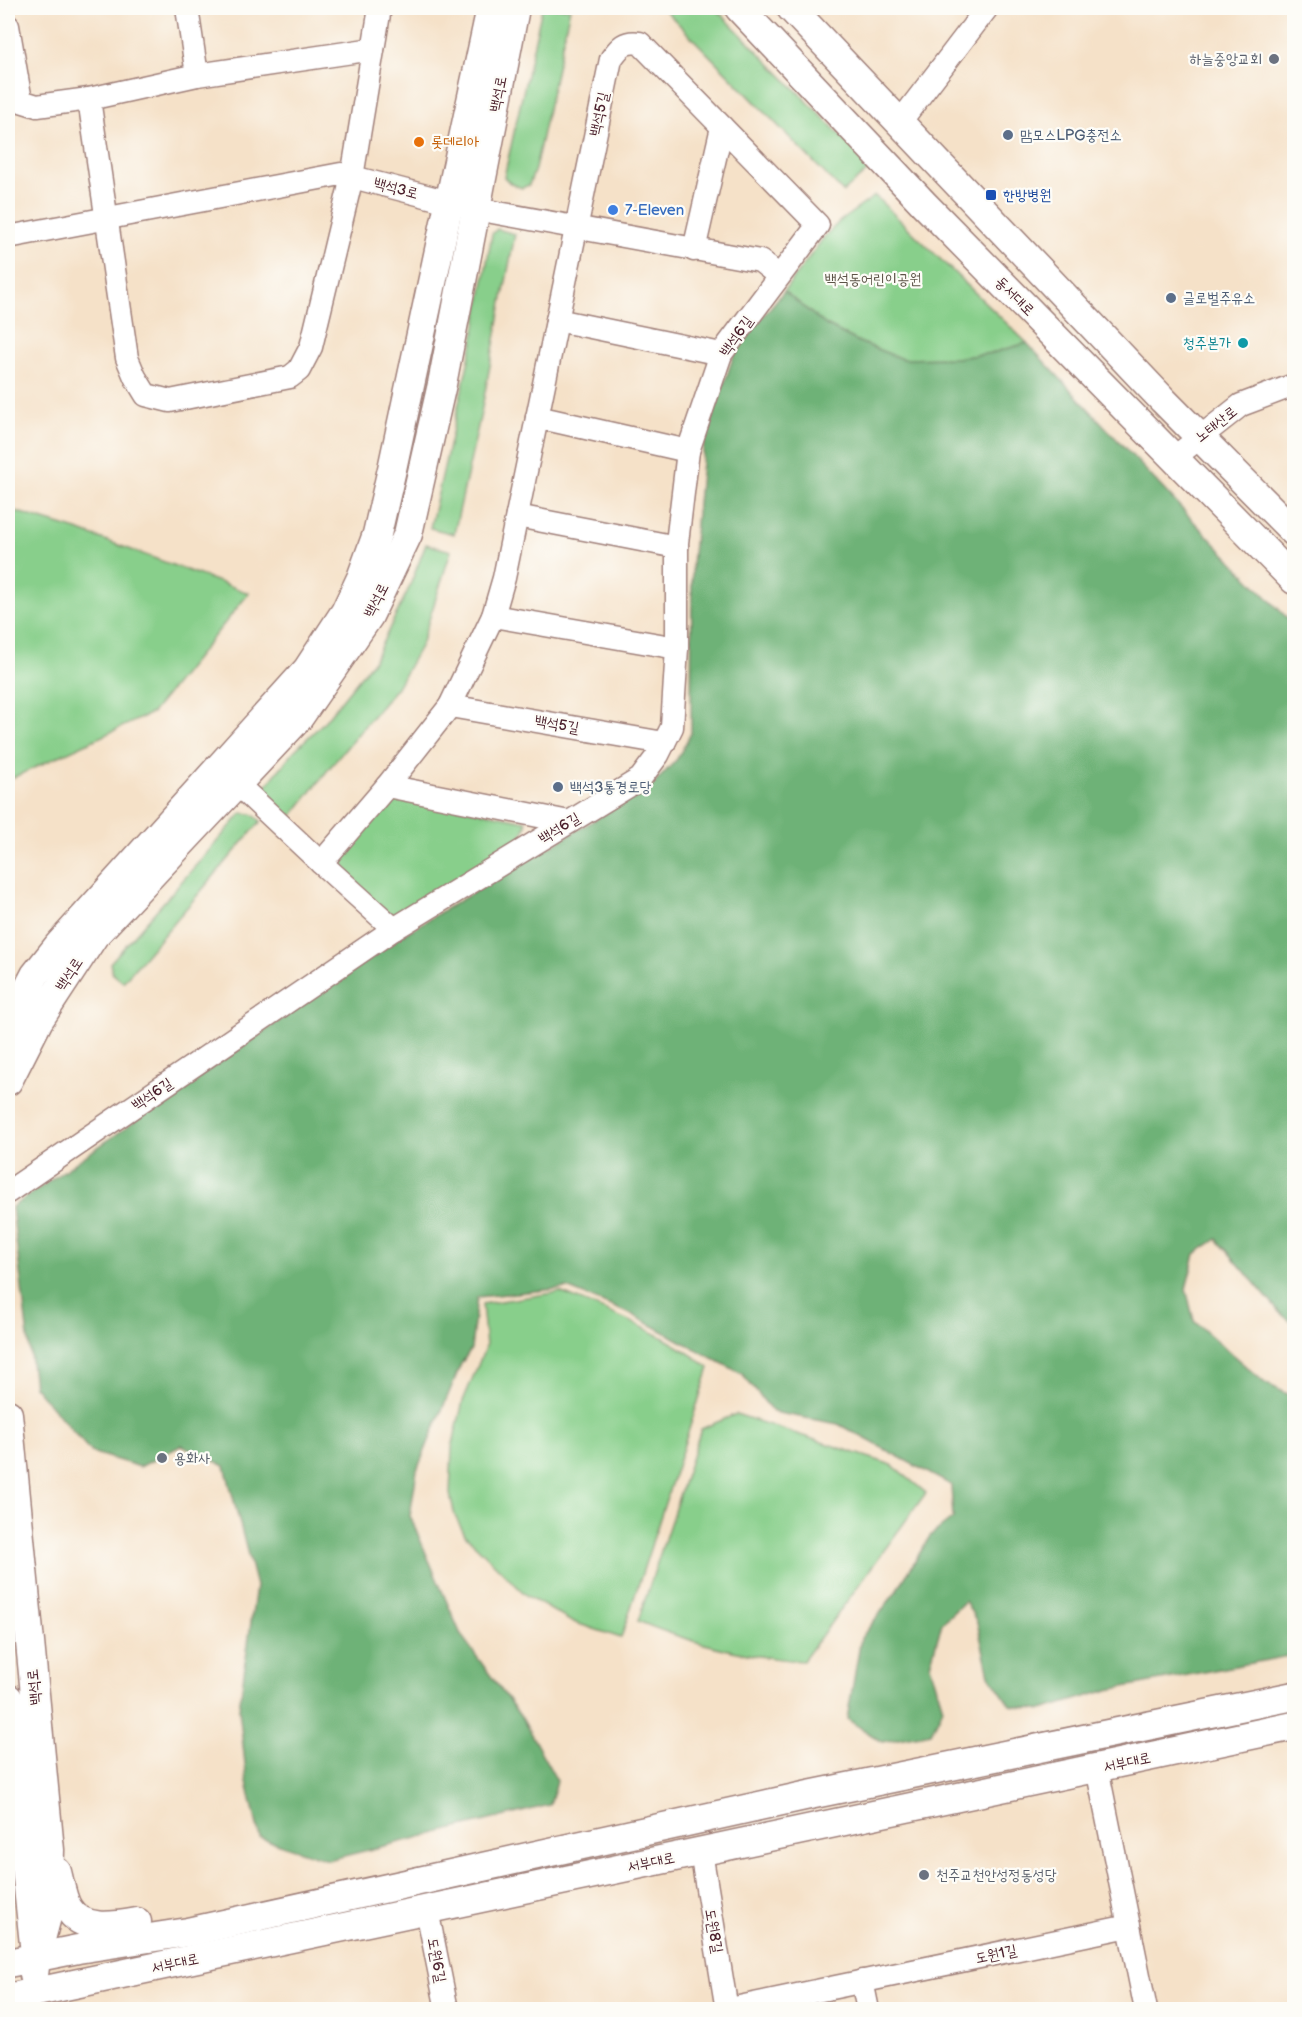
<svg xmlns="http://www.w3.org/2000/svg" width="1302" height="2017" font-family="'Balsamiq Sans','Poor Story',sans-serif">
	<rect width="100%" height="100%" fill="#fdfcf7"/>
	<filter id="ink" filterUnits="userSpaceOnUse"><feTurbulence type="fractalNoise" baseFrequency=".0167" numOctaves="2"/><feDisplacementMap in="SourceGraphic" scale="12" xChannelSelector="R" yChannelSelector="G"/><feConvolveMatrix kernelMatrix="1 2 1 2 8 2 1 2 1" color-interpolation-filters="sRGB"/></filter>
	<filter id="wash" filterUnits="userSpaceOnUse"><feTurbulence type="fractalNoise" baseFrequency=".008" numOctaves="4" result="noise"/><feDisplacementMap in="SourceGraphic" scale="24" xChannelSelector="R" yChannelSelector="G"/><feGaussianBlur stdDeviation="1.35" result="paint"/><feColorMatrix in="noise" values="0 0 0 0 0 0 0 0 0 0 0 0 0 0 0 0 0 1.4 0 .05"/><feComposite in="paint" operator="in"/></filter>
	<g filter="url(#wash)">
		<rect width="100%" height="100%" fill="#f5e1c8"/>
		<!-- green -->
		<g fill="#88cf8b" stroke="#69775b" stroke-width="1.5">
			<path d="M 542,8 L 570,8 L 535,169 L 529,185 L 522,188 L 511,184 L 504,177 Z"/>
			<path d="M 663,8 L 715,8 L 868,163 L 869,170 L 843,192 Z"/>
			<path d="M 875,196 L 1027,343 L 992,353 L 957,358 L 902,359 L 859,342 L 826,325 L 784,291 L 824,237 L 840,221 Z"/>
			<path d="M 497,229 L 515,234 L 481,413 L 454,534 L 430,528 L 473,342 L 492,234 Z"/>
			<path d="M 8,509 L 80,531 L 249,593 L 152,713 L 8,780 Z"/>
			<path d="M 426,544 L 451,551 L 421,645 L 397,687 L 327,771 L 293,815 L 287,816 L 265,792 L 266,786 L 294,751 L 323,723 L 374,660 L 409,588 Z"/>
			<path d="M 397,795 L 526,821 L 526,826 L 516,848 L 395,918 L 347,881 L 343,863 L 345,855 L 385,802 Z"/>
			<path d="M 242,813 L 252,814 L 261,821 L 123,982 L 112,973 L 110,963 Z"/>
			<path d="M 560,1292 C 611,1313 666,1333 709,1368 L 621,1638 L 570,1621 L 527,1596 L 465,1535 L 455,1516 L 450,1494 L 452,1448 L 463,1401 L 486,1346 L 482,1304 Z"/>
			<path d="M 736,1414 L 892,1465 L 926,1493 L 803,1661 C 749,1658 687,1642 638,1621 L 701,1429 Z"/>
		</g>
		<!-- forest -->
		<path fill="#6eb277" stroke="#5c6851" stroke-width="1.5" d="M 784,291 L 826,325 L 859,342 L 902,359 L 957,358 L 992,353 L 1027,343 L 1196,524 L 1294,625 L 1294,1324 L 1280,1313 L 1217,1239 L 1195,1254 L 1186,1289 L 1194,1321 L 1265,1383 L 1294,1397 L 1294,1655 L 1108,1690 L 1042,1710 L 1010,1705 L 989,1675 L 977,1622 L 965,1601 L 942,1623 L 930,1665 L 943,1708 L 931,1733 L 882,1742 L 847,1719 L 861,1638 L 898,1589 L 930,1536 L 953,1518 L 951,1485 L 838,1424 L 773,1412 L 742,1374 L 633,1315 L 567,1288 L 477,1297 L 471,1349 L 461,1364 L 417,1470 L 410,1516 L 461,1635 L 523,1720 L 557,1781 L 550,1805 L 328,1860 L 260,1838 L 247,1782 L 239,1709 L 256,1586 L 225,1466 L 182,1445 L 140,1467 L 91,1452 L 34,1386 L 12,1207 L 404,934 L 653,785 L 677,759 L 691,733 L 692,564 L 704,442 L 736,349 Z"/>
	</g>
	<g filter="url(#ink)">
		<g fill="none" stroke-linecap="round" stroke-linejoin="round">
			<!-- minor casing -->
			<g stroke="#a0807a" stroke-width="25">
				<g id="minor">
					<path d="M 187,8 L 197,75"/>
					<path d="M 8,26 L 21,101 L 37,106 L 89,99 L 127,358 L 135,377 L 146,395 L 170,401 L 290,377 L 299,370 L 311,347 L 352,177 L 380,8"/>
					<path d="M 89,99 L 197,75 L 373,49"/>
					<path d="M 900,122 L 987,8"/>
					<path d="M 8,237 L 341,174 L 476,209 L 760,261 L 779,276"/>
					<path d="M 694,250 L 722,127"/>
					<path d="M 557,320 L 721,354"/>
					<path d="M 537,417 L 688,451"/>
					<path d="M 1175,457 L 1241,405 L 1294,385"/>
					<path d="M 517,516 L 677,547"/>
					<path d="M 493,616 L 677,648"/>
					<path d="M 450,706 L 664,743"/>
					<path d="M 387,786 L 569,822"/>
					<path d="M 321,863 L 394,929"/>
					<path d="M 8,1192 L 394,929 L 640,779 L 658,755 L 672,727 L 677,648 L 677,543 L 688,451 L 721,354 L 818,225 L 640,43 C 624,40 619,48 611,59 L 504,578 L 493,616 L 450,706 L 387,786 L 321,863 L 237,784"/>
					<path d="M 1097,1768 L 1146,2010"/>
					<path d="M 701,1852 L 727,2010"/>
					<path d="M 427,1910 L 447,2010"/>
					<path d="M 862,1981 L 868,2010"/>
					<path d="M 725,2010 L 1129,1926"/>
				</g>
			</g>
			<!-- major casing -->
			<g stroke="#a0807a" stroke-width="31">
				<g id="major">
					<path d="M 739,8 L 924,204 L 1294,580"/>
					<path d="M 791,8 L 1163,400 L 1294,532"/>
					<path d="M 8,1027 L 35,975 L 58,946 L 307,670 L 345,612 L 361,578 L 377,534 L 392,469 L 491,8"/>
					<path d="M 8,1081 L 39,1020 L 94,936 L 298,719 L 369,616 L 408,534 L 442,384 L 515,8"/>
					<path d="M 8,1414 L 50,1850 L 48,1913 L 36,1958 L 34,1975"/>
					<path d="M 8,1698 L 34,1944"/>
					<path d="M 57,1872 C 60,1883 62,1898 68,1908 C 82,1932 114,1926 137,1922"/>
					<path d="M 8,1963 L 78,1949 L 188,1932 L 809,1795 L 1294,1696"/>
					<path d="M 8,1998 L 1294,1726"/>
				</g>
			</g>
			<!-- minor -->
			<use href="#minor" stroke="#fff" stroke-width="22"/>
			<!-- major -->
			<use href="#major" stroke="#fff" stroke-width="28"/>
		</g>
	</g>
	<!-- markers -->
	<g fill="#6b7280" stroke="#fdfcf7" stroke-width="2">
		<circle cx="1274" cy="59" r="6"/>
		<circle cx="162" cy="1458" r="6"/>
		<circle cx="924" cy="1875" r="6"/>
	</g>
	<g fill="#5c6f8a" stroke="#fdfcf7" stroke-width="2">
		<circle cx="1008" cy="135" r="6"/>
		<circle cx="1171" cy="298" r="6"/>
		<circle cx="558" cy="787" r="6"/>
	</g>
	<circle fill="#e8710a" stroke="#fdfcf7" stroke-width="2" cx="419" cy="142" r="6"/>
	<rect fill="#1a4fb4" stroke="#fdfcf7" stroke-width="2" x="985" y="189" width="12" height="12" rx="3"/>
	<circle fill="#3f7fe0" stroke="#fdfcf7" stroke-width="2" cx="613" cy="210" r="6"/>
	<circle fill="#0f9aa8" stroke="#fdfcf7" stroke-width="2" cx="1243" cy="343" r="6"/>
	<g text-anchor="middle" stroke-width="4.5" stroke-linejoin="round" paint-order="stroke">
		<!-- worship labels -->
		<g font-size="15" fill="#5b616d" stroke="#fdfcf7" text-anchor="start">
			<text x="1262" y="64" text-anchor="end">하늘중앙교회</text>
			<text x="174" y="1463">용화사</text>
			<text x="936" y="1880">천주교천안성정동성당</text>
		</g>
		<!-- street labels -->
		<g font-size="15" fill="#4a1f2b" stroke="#fdfcf7">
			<text transform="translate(498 94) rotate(-79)" y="5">백석로</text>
			<text transform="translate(599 114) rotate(-78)" y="5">백석5길</text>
			<text transform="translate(396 188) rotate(15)" y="5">백석3로</text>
			<text transform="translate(1015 296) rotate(45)" y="5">동서대로</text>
			<text transform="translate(736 336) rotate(-55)" y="5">백석6길</text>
			<text transform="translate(1216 424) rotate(-38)" y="5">노태산로</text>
			<text transform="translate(376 600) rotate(-63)" y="5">백석로</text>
			<text transform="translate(557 724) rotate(10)" y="5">백석5길</text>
			<text transform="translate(559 828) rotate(-31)" y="5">백석6길</text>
			<text transform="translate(69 974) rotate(-57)" y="5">백석로</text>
			<text transform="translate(152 1094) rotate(-34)" y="5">백석6길</text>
			<text transform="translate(34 1687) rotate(-96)" y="5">백석로</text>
			<text transform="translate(1127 1762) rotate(-12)" y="5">서부대로</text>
			<text transform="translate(651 1862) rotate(-12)" y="5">서부대로</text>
			<text transform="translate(714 1931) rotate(80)" y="5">도원8길</text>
			<text transform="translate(996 1954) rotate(-12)" y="5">도원1길</text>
			<text transform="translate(437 1960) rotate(79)" y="5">도원6길</text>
			<text transform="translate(175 1963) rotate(-12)" y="5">서부대로</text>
		</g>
		<!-- service labels -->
		<g font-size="15" fill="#4e5e75" stroke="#fdfcf7" text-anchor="start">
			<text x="1020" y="140">맘모스LPG충전소</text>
			<text x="1183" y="303">글로벌주유소</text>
			<text x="570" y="792">백석3통경로당</text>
		</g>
		<!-- food labels -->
		<g font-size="15" fill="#c56008" stroke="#fdfcf7" text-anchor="start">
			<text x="431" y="147">롯데리아</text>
		</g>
		<!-- transit labels -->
		<g font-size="15" fill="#164399" stroke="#fdfcf7" text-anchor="start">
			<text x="1003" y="200">한방병원</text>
		</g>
		<!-- shop labels -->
		<g font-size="15" fill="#366cbe" stroke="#fdfcf7" text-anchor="start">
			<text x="625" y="215">7-Eleven</text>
		</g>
		<!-- park labels -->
		<g font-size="15" fill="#5d5448" stroke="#fdfcf7">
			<text x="873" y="284">백석동어린이공원</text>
		</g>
		<!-- culture labels -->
		<g font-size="15" fill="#0d838f" stroke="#fdfcf7" text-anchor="end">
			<text x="1231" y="348">청주본가</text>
		</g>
	</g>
	<!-- margin -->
	<rect width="1302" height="2017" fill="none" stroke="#fdfcf7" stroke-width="30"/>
</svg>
